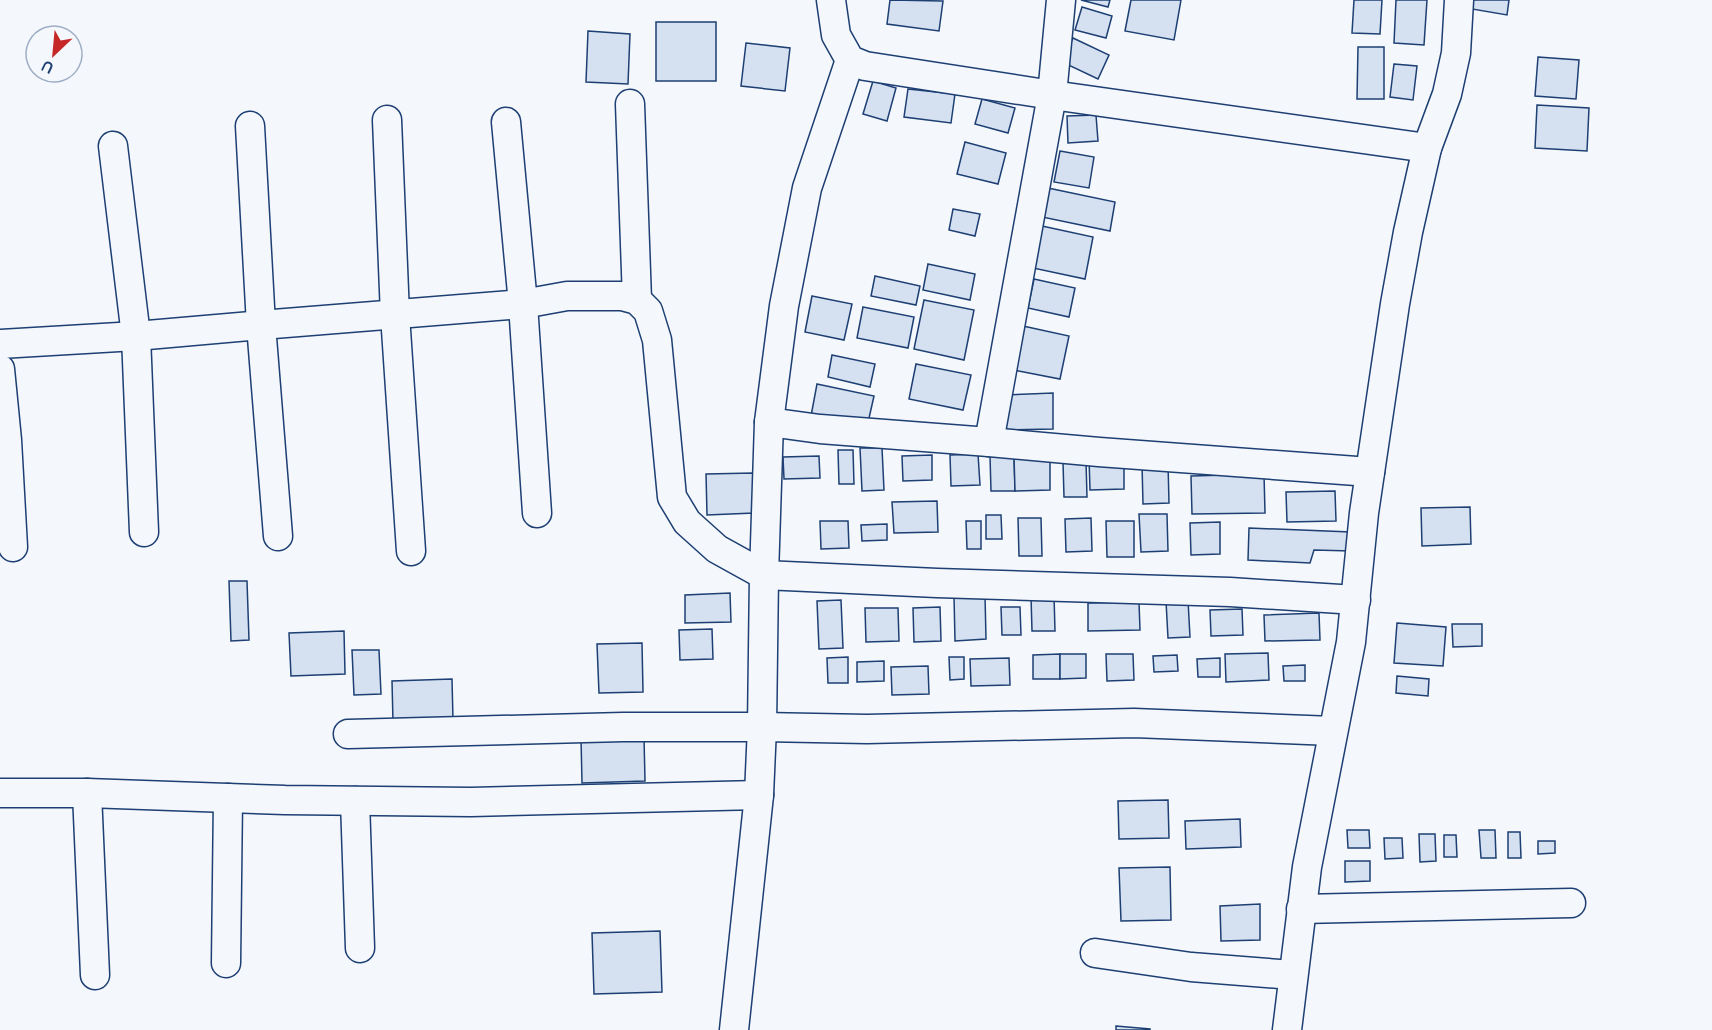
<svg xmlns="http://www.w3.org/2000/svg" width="1712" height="1030" font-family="Quicksand,sans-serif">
	<rect width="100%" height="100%" fill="#f4f7fb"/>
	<!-- building -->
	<g fill="#d5e0f0" stroke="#1d3f73" stroke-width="1.5">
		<path d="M 890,0 L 943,1 L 939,31 L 887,24 Z"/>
		<path d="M 1081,0 L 1110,0 L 1108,7 Z"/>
		<path d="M 1131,0 L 1181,0 L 1174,40 L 1125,31 Z"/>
		<path d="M 1354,0 L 1382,0 L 1380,34 L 1352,33 Z"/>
		<path d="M 1396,0 L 1427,0 L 1424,45 L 1394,43 Z"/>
		<path d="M 1467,0 L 1509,0 L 1507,15 L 1466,8 Z"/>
		<path d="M 1082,7 L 1112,16 L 1106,38 L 1075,30 Z"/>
		<rect x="656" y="22" width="60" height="59"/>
		<path d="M 588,31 L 630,34 L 628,84 L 586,82 Z"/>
		<path d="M 1073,38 L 1109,55 L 1098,79 L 1062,62 Z"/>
		<path d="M 746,43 L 790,48 L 785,91 L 741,86 Z"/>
		<path d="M 1358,47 L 1384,47 L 1384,99 L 1357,99 Z"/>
		<path d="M 1538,57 L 1579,60 L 1576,99 L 1535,96 Z"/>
		<path d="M 1394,64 L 1417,66 L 1413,100 L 1390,97 Z"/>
		<path d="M 873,81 L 896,88 L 887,121 L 863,114 Z"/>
		<path d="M 908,89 L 955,94 L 951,123 L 904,117 Z"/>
		<path d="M 982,99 L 1015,108 L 1008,133 L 975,124 Z"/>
		<path d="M 1537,105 L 1589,108 L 1587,151 L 1535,148 Z"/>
		<path d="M 1096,115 L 1098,141 L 1068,143 L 1067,116 Z"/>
		<path d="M 965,142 L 1006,153 L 998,184 L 957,174 Z"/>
		<path d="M 1060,151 L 1094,157 L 1089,188 L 1054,182 Z"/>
		<path d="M 1048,188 L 1115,202 L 1110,231 L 1042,217 Z"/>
		<path d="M 953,209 L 980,214 L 975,236 L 949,230 Z"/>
		<path d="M 1042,226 L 1093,237 L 1085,279 L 1033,268 Z"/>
		<path d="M 928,264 L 975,274 L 970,300 L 923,290 Z"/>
		<path d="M 875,276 L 920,286 L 916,305 L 871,296 Z"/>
		<path d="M 1034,279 L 1075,288 L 1069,317 L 1028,308 Z"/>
		<path d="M 812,296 L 852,304 L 844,340 L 805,332 Z"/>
		<path d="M 924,300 L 974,310 L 964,360 L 914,349 Z"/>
		<path d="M 863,307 L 914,317 L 908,348 L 857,338 Z"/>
		<path d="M 1023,326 L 1069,336 L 1060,379 L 1014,370 Z"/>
		<path d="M 832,355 L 875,364 L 870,387 L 828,377 Z"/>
		<path d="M 916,364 L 971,375 L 963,410 L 909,399 Z"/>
		<path d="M 817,384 L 874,396 L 867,427 L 811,416 Z"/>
		<path d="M 1053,393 L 1053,429 L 1004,430 L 1003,395 Z"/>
		<path d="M 860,448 L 882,448 L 884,490 L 862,491 Z"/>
		<path d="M 838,450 L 853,450 L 854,484 L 839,484 Z"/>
		<path d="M 978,454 L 980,485 L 951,486 L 950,455 Z"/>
		<path d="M 932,455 L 932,480 L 903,481 L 902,456 Z"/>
		<path d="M 1014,455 L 1015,491 L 991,491 L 990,456 Z"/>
		<path d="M 1050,455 L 1050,490 L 1015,491 L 1014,456 Z"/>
		<path d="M 819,456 L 820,478 L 784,479 L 783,457 Z"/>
		<path d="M 1089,458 L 1124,458 L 1124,489 L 1090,490 Z"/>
		<path d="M 1086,461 L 1087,497 L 1064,497 L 1063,462 Z"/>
		<path d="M 1168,463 L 1169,503 L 1143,504 L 1142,464 Z"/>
		<path d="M 753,473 L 754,513 L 707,515 L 706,474 Z"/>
		<path d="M 1264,474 L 1265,513 L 1192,514 L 1191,476 Z"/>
		<path d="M 1335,491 L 1336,521 L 1287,522 L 1286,492 Z"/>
		<path d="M 937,501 L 938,532 L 894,533 L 892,502 Z"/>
		<path d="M 1470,507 L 1471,544 L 1422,546 L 1421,508 Z"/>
		<path d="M 1139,514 L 1167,514 L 1168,551 L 1141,552 Z"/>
		<path d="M 986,515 L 1001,515 L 1002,539 L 986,539 Z"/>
		<path d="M 1018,518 L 1041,518 L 1042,556 L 1019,556 Z"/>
		<path d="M 1091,518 L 1092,551 L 1066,552 L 1065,519 Z"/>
		<path d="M 820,521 L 848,521 L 849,548 L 821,549 Z"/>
		<path d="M 966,521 L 981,521 L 981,549 L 967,549 Z"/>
		<path d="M 1106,521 L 1134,521 L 1134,557 L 1107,557 Z"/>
		<path d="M 1220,522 L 1220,554 L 1191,555 L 1190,523 Z"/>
		<path d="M 887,524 L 887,540 L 862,541 L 861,525 Z"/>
		<path d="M 1249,528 L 1351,532 L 1351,551 L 1314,550 L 1310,563 L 1248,560 Z"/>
		<path d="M 229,581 L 247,581 L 249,640 L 231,641 Z"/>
		<path d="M 730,593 L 731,622 L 685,623 L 685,595 Z"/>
		<path d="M 985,595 L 986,639 L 955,641 L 954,596 Z"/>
		<path d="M 1054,595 L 1055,631 L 1032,631 L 1031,596 Z"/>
		<path d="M 841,600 L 843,648 L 819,649 L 817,601 Z"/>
		<path d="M 1188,600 L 1190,637 L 1168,638 L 1166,601 Z"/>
		<path d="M 1139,602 L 1140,630 L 1088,631 L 1088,603 Z"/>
		<path d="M 940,607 L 941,641 L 914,642 L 913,608 Z"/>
		<path d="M 1001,607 L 1020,607 L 1021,635 L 1002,635 Z"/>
		<path d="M 865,608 L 898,608 L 899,641 L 866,642 Z"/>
		<path d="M 1242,609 L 1243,635 L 1211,636 L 1210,610 Z"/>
		<path d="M 1319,613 L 1320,640 L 1265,641 L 1264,615 Z"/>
		<path d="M 1397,623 L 1446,627 L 1443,666 L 1394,663 Z"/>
		<path d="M 1452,624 L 1482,624 L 1482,646 L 1453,647 Z"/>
		<path d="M 712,629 L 713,659 L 680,660 L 679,630 Z"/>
		<path d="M 344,631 L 345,674 L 291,676 L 289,633 Z"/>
		<path d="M 642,643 L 643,692 L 599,693 L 597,644 Z"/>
		<path d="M 352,650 L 379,650 L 381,694 L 354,695 Z"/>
		<path d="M 1268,653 L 1269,680 L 1226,682 L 1225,654 Z"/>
		<path d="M 1060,654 L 1060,679 L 1033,679 L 1033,655 Z"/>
		<path d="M 1060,654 L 1086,654 L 1086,678 L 1060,679 Z"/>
		<path d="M 1106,654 L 1133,654 L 1134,680 L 1107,681 Z"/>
		<path d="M 1177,655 L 1178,671 L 1154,672 L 1153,656 Z"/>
		<path d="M 848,657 L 848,683 L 828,683 L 827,658 Z"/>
		<path d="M 949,657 L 964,657 L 964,679 L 950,680 Z"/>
		<path d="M 1009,658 L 1010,685 L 971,686 L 970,659 Z"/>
		<path d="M 1220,658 L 1220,677 L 1198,677 L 1197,659 Z"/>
		<path d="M 884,661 L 884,681 L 857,682 L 857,662 Z"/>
		<path d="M 1305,665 L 1305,681 L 1284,681 L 1283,666 Z"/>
		<path d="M 928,666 L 929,694 L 892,695 L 891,667 Z"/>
		<path d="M 1397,676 L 1429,679 L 1428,696 L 1396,693 Z"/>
		<path d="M 452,679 L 453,720 L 393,722 L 392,681 Z"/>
		<path d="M 644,737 L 645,781 L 582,783 L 581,738 Z"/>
		<path d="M 1168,800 L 1169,838 L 1119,839 L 1118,801 Z"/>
		<path d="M 1240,819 L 1241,847 L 1186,849 L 1185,821 Z"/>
		<path d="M 1347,830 L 1369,830 L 1370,848 L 1348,848 Z"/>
		<path d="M 1479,830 L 1495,830 L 1496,858 L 1481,858 Z"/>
		<path d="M 1508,832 L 1520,832 L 1521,858 L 1508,858 Z"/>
		<path d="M 1419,834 L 1435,834 L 1436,861 L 1420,862 Z"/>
		<path d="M 1444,835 L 1456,835 L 1457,857 L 1444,857 Z"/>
		<path d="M 1384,838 L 1402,838 L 1403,858 L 1385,859 Z"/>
		<path d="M 1538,841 L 1555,841 L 1555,853 L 1538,854 Z"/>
		<path d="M 1345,861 L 1370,861 L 1370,881 L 1345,882 Z"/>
		<path d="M 1170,867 L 1171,920 L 1121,921 L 1119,868 Z"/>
		<path d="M 1260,904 L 1260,940 L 1221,941 L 1220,906 Z"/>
		<path d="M 660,931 L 662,992 L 594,994 L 592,933 Z"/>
		<path d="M 1116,1026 L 1150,1029 L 1150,1030 L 1116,1030 Z"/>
	</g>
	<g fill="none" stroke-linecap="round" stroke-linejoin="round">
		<!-- street casing -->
		<g stroke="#1d3f73" stroke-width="31">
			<g id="street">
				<path d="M 831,0 L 836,35 L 850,60 L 865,66 L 1052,95 L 1427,148"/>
				<path d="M 630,104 L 637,300"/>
				<path d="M 387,120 L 395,315 L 411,551"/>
				<path d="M 506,122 L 523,304 L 537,513"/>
				<path d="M 250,126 L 261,325 L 278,536"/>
				<path d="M 113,146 L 136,336 L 144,532"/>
				<path d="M 0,344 L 136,336 L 261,325 L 523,304 L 567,296 L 622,296 L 637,300 L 648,311 L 657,340 L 672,497 L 687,522 L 717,549 L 764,575 L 937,583 L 1230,592 L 1356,600"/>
				<path d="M 0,369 L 7,440 L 13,547"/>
				<path d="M 769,422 L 820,429 L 989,442 L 1099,452 L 1370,472"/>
				<path d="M 989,442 L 1052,95 L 1061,0"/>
				<path d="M 348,734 L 623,727 L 762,727 L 867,729 L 1134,723 L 1333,731"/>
				<path d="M 0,793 L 87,793 L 285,800 L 471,802 L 759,795"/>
				<path d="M 87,793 L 95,975"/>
				<path d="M 355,801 L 360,948"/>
				<path d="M 1301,909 L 1571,903"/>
				<path d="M 1095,953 L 1191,967 L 1293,975"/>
				<path d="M 226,963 L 228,798"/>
				<path d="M 734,1030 L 759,795 L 762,727 L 764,575 L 769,422 L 784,306 L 807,188 L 850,60"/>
				<path d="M 1287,1030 L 1307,867 L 1351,642 L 1364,513 L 1395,304 L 1408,232 L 1427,148 L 1447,94 L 1456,53 L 1459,0"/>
			</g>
		</g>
		<!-- street -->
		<use href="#street" stroke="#f4f7fb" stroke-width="28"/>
	</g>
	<!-- north arrow -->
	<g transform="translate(54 54) rotate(206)"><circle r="28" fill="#f4f7fb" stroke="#9eadc5" stroke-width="1.5"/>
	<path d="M0-4.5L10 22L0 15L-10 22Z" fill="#c62828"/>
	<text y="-9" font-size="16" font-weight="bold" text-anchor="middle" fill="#1d3f73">U</text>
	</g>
</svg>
